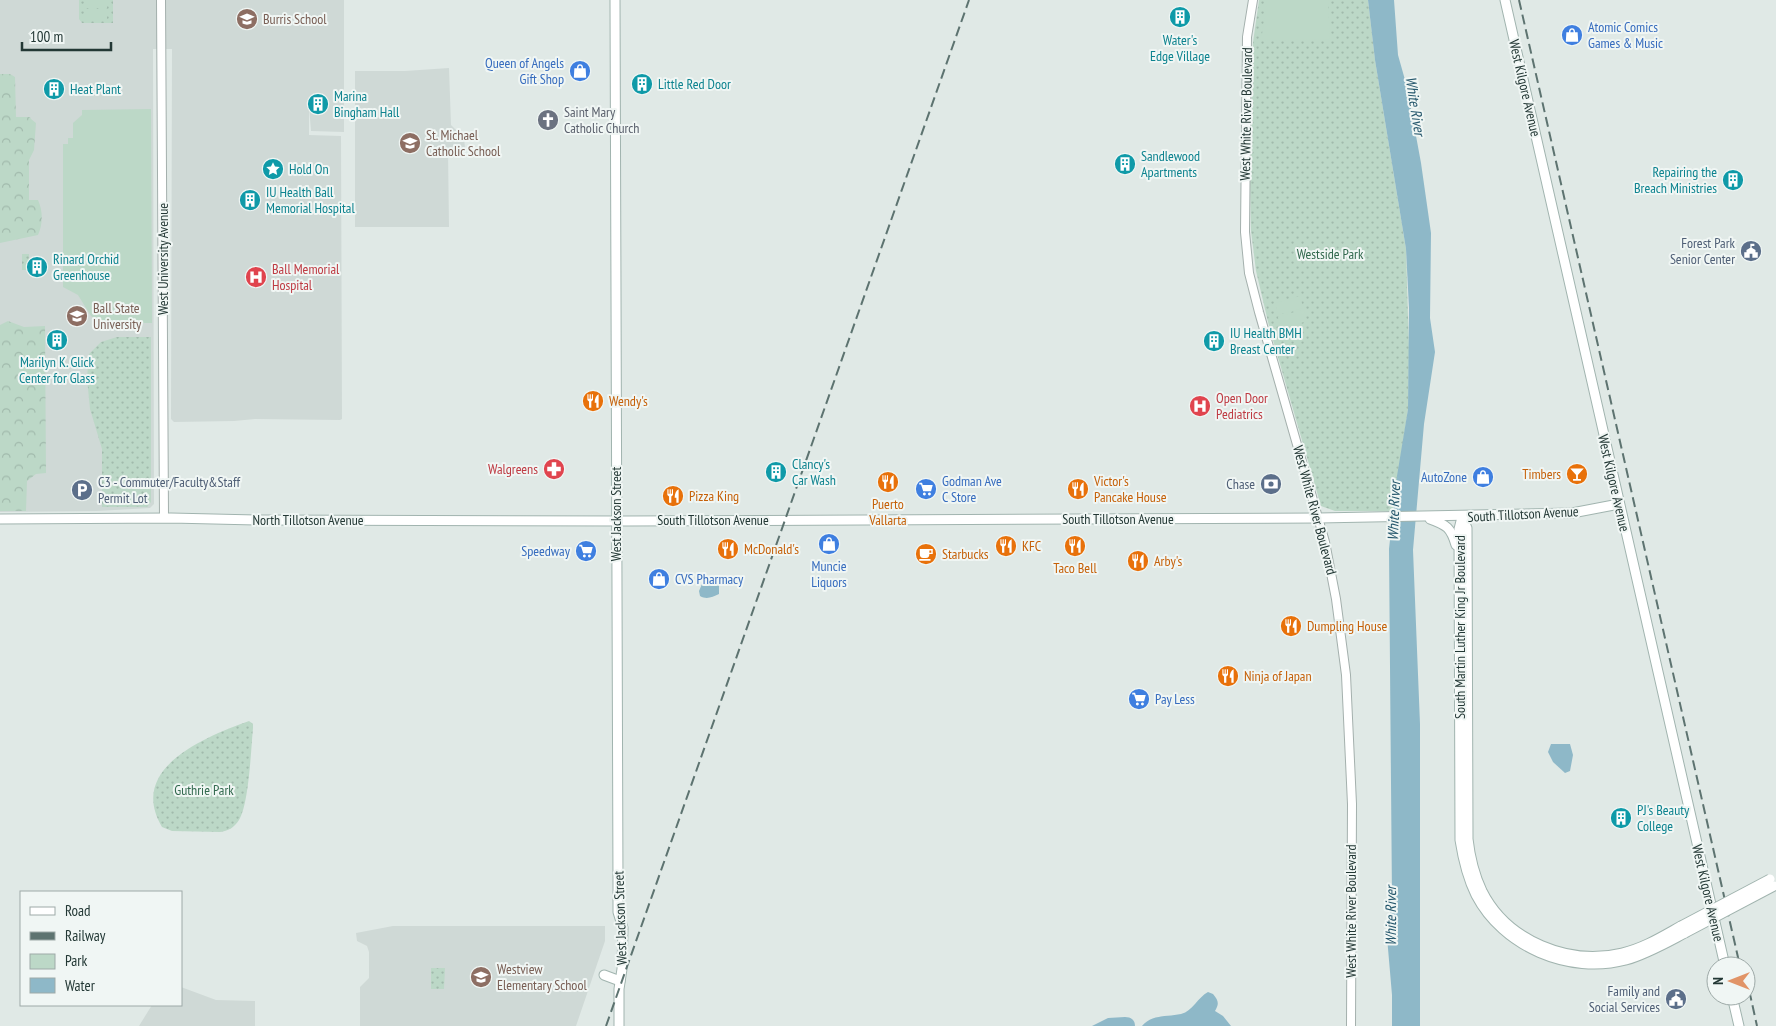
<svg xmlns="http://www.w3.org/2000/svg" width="1776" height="1026" font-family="'PT Sans Narrow',sans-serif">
	<defs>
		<pattern id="green-dots" width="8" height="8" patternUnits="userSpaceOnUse" patternTransform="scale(1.25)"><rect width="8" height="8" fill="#bcd8c7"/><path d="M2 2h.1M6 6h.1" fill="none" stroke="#a1baac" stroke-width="1.8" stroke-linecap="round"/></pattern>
		<pattern id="forest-crowns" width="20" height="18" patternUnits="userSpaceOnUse" patternTransform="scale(1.25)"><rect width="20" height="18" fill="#bcd8c7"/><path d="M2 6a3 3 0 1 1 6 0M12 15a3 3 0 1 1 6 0" fill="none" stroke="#a1baac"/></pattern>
	</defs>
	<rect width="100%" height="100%" fill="#e0e9e6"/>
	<!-- built -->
	<g fill="#cfd9d6">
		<path d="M 0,0 L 344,0 L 344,132 L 311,131 L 309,106 L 309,135 L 341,136 L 342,419 L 340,420 L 255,419 L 234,421 L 174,422 L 171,419 L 172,49 L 153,49 L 154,504 L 150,508 L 97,511 L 0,512 Z"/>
		<path d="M 449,68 L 451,125 L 464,138 L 465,148 L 448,151 L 449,227 L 355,227 L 355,71 L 405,71 Z"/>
		<path d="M 393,926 L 605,926 L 605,941 L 576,1026 L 360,1026 L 360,987 L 369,978 L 369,952 L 367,946 L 357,941 L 356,933 Z"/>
		<path d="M 181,987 L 216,1000 L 255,1001 L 255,1026 L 139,1026 L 152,1005 L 181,1005 Z"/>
	</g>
	<!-- green -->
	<g fill="url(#green-dots)">
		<path d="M 79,0 L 113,0 L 113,23 L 82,23 L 79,19 Z"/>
		<path d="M 1259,0 L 1368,0 L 1375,60 L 1406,249 L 1409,350 L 1408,409 L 1393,511 L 1335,511 L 1321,506 L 1269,326 L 1256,271 L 1251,231 L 1250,180 L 1253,42 Z"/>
		<rect x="22" y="254" width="7" height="16"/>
		<path d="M 117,337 L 151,337 L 151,502 L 147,507 L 102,507 L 102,449 L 90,409 L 87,378 L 89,354 L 101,342 Z"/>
		<path d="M 249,721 L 253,724 L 253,728 C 251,749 249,804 239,820 C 234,828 228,831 220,832 L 172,831 L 162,827 C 127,768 205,737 249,721 Z"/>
		<path d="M 431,968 L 445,968 L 444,989 L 431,989 Z"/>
	</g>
	<!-- forest -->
	<g fill="url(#forest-crowns)">
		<path d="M 0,74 L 10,74 L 15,77 L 16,117 L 30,117 L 31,119 L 36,123 L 34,150 L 29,160 L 29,200 L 38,200 C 43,211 43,224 38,235 L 0,243 Z"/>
		<path d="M 8,321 L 24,327 L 45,326 L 46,473 L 36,474 L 27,481 L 26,511 L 0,511 L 0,325 Z"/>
	</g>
	<!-- pitch -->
	<g fill="#bcd8c7">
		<rect x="86" y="0" width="21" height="8"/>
		<path d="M 1267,0 L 1328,0 L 1330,39 L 1261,41 Z"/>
		<rect x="86" y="11" width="21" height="10"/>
		<path d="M 151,109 L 152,323 L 101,323 L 91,316 L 78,295 L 63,287 L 63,144 L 68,144 L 68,138 L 73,138 L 73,123 L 82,115 L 82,110 Z"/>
		<path d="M 1300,296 L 1303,308 L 1278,315 L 1275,303 Z"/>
		<path d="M 1304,309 L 1307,321 L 1282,329 L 1278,317 Z"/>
	</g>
	<!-- water -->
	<g fill="#8eb8c8">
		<path d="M 1368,0 L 1394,0 L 1398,55 L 1407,87 L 1421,163 L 1431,233 L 1430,318 L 1435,352 L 1424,424 L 1413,550 L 1420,724 L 1420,1026 L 1392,1026 L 1392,995 L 1387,937 L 1392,899 L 1389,549 L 1397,476 L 1408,409 L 1409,308 L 1406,249 L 1375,60 Z"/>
		<path d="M 708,581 L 719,584 L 719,594 C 712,597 707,600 700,596 L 699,591 L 702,584 Z"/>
		<path d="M 1551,744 L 1570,744 L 1573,755 L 1570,771 L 1565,773 L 1553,762 L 1548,752 Z"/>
		<path d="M 1208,992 L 1213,994 C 1219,1001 1219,1004 1215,1011 L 1223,1016 L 1231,1026 L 1142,1026 C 1152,1014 1168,1017 1181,1014 C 1193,1011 1198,997 1208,992 Z"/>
		<path d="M 1125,1017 C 1131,1017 1135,1020 1135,1026 L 1092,1026 L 1108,1018 Z"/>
	</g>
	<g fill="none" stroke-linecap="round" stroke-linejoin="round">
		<!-- tertiary casing -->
		<g stroke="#a4b0ad" stroke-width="10">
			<g id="tertiary">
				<path d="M 161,0 L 164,518"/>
				<path d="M 1253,0 L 1247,37 L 1245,232 L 1249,273 L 1259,312 L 1325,542 L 1336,599 L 1346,675 L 1352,804 L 1351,1026"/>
			</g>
		</g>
		<!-- secondary casing -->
		<g stroke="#a1b4af" stroke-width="11">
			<g id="secondary">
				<path d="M 615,0 L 618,886 L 618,912 L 623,928 L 622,969 L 619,989 L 619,1026"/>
				<path d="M 1505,0 L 1725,966"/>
				<path d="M 1462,517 L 1459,529 L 1460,840 C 1463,859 1467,877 1476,895 C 1503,947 1569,975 1626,960 C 1647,954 1666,943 1685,933"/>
				<path d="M 1462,517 L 1467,528 L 1468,839 C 1470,857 1474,874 1482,891 C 1507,941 1569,966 1622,953 C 1644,948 1663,936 1681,926"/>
				<path d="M 0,519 L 171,518 L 256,520 L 625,521 L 1319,518 L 1572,513 L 1619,504"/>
				<path d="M 1430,519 C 1447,525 1451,528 1456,545"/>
				<path d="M 604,975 L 620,981"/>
				<path d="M 1732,996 L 1739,1026"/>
			</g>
		</g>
		<!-- tertiary -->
		<use href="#tertiary" stroke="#fff" stroke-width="8"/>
		<!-- secondary -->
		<use href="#secondary" stroke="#fff" stroke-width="9"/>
		<!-- rail -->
		<g stroke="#5d7370" stroke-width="2" stroke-dasharray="10 5" stroke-linecap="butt">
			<path d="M 1519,0 L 1740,966"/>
			<path d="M 1746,976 L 1757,1026"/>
			<path d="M 606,1026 L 969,0"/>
		</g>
		<!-- secondary-bridge casing -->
		<g stroke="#a1b4af" stroke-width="11" stroke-linecap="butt">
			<g id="secondary-bridge">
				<path d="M 1681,926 L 1770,879"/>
				<path d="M 1685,933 L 1774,886"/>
			</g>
		</g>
		<!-- secondary-bridge -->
		<use href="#secondary-bridge" stroke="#fff" stroke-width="9"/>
	</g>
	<!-- icons -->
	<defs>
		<g id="building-disc" transform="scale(1.125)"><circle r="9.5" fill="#0f9aa8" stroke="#f0f6f4"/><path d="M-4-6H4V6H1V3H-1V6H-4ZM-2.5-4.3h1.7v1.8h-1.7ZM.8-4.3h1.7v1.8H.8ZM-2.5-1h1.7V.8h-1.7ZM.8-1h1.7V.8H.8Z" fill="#fff"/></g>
		<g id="school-disc" transform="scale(1.125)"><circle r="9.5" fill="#8d6e63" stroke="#f0f6f4"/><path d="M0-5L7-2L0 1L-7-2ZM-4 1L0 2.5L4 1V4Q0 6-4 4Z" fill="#fff"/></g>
		<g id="shop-disc" transform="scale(1.125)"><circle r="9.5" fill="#3f7fe0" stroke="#f0f6f4"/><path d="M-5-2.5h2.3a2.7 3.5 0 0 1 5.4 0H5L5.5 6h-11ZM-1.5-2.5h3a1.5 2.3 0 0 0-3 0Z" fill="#fff"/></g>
		<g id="church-disc" transform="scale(1.125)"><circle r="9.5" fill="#6b7280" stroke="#f0f6f4"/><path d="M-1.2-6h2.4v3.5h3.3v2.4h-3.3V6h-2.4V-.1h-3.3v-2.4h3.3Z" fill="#fff"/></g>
		<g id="sight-disc" transform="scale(1.125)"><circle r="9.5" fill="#0f9aa8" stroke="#f0f6f4"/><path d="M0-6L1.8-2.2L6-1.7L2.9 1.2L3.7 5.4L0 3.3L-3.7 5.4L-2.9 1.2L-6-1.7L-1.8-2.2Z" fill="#fff"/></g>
		<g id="civic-disc" transform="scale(1.125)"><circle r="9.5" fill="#5c6f8a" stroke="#f0f6f4"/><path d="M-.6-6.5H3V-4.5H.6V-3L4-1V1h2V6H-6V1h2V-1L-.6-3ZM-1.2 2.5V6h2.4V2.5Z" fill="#fff"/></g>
		<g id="hospital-disc" transform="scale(1.125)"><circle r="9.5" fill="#e0444e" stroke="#f0f6f4"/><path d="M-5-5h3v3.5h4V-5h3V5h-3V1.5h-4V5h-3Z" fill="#fff"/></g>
		<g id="university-disc" transform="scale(1.125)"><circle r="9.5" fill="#8d6e63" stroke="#f0f6f4"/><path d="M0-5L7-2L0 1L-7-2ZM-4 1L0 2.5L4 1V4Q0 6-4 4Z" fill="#fff"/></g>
		<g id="restaurant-disc" transform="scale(1.125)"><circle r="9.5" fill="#e8710a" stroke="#f0f6f4"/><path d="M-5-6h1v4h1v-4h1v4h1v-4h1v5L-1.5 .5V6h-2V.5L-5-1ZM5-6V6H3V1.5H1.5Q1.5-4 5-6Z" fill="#fff"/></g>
		<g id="pharmacy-disc" transform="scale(1.125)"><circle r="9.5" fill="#e0444e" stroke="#f0f6f4"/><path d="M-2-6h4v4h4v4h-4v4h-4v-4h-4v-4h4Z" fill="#fff"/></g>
		<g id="bar-disc" transform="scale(1.125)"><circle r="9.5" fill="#e8710a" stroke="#f0f6f4"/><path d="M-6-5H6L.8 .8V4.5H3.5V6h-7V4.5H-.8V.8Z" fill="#fff"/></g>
		<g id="bank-disc" transform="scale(1.125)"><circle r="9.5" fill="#5c6f8a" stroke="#f0f6f4"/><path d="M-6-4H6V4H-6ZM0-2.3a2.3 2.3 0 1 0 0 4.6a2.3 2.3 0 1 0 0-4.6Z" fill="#fff"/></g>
		<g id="supermarket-disc" transform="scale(1.125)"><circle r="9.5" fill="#3f7fe0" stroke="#f0f6f4"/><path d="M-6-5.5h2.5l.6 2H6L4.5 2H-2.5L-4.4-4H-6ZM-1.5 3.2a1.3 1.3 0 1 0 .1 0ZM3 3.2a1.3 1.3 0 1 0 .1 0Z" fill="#fff"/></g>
		<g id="parking-disc" transform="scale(1.125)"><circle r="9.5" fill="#5c6f8a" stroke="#f0f6f4"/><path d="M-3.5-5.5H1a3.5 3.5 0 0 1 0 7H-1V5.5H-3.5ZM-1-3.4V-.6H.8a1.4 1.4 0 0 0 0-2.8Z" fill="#fff"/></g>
		<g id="cafe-disc" transform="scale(1.125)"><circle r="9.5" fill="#e8710a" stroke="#f0f6f4"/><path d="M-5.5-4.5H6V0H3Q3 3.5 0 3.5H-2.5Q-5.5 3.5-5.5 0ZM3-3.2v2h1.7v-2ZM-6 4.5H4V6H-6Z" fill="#fff"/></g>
	</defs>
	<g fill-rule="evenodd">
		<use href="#building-disc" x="1180" y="17"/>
		<use href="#school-disc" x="247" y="19"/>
		<use href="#shop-disc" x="1572" y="35"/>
		<use href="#shop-disc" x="580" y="71"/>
		<use href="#building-disc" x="642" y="84"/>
		<use href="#building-disc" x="54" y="89"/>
		<use href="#building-disc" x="318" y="104"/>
		<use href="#church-disc" x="548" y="120"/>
		<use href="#school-disc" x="410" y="143"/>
		<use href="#building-disc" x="1125" y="164"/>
		<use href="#sight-disc" x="273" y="169"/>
		<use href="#building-disc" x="1733" y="180"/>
		<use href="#building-disc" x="250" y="200"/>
		<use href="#civic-disc" x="1751" y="251"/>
		<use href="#building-disc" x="37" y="267"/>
		<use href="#hospital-disc" x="256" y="277"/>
		<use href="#university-disc" x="77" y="316"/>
		<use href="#building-disc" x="57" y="340"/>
		<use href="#building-disc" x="1214" y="341"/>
		<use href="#restaurant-disc" x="593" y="401"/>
		<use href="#hospital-disc" x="1200" y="406"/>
		<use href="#pharmacy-disc" x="554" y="469"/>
		<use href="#building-disc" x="776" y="472"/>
		<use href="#bar-disc" x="1577" y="474"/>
		<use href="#shop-disc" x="1483" y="477"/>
		<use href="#restaurant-disc" x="888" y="482"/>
		<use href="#bank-disc" x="1271" y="484"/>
		<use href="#supermarket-disc" x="926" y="489"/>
		<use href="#restaurant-disc" x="1078" y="489"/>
		<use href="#parking-disc" x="82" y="490"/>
		<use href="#restaurant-disc" x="673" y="496"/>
		<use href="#shop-disc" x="829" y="544"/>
		<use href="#restaurant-disc" x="1006" y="546"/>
		<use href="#restaurant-disc" x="1075" y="546"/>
		<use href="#restaurant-disc" x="728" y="549"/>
		<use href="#supermarket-disc" x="586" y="551"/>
		<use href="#cafe-disc" x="926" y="554"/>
		<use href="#restaurant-disc" x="1138" y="561"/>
		<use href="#shop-disc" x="659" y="579"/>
		<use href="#restaurant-disc" x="1291" y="626"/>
		<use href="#restaurant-disc" x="1228" y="676"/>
		<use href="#supermarket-disc" x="1139" y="699"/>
		<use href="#building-disc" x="1621" y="818"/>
		<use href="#school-disc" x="481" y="977"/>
		<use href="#civic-disc" x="1676" y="999"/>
	</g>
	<g text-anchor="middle" stroke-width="4" stroke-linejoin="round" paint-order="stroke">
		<!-- education labels -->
		<g font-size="14" fill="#785e54" stroke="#f0f6f4" text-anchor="start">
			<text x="263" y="24">Burris School</text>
			<text x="426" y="140">St. Michael<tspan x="426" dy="16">Catholic School</tspan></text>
			<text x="93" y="313">Ball State<tspan x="93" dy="16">University</tspan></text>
			<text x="497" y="974">Westview<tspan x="497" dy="16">Elementary School</tspan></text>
		</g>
		<!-- shop labels -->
		<g font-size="14" fill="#366cbe" stroke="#f0f6f4" text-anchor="start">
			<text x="1588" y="32">Atomic Comics<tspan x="1588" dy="16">Games &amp; Music</tspan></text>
			<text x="564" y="68" text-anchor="end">Queen of Angels<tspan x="564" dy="16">Gift Shop</tspan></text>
			<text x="1467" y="482" text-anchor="end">AutoZone</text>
			<text x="942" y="486">Godman Ave<tspan x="942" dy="16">C Store</tspan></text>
			<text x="570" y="556" text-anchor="end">Speedway</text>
			<text x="829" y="571" text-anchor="middle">Muncie<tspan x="829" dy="16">Liquors</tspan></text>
			<text x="675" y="584">CVS Pharmacy</text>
			<text x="1155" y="704">Pay Less</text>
		</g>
		<!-- culture labels -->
		<g font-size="14" fill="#0d838f" stroke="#f0f6f4" text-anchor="start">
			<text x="1180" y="45" text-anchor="middle">Water's<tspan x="1180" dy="16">Edge Village</tspan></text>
			<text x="658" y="89">Little Red Door</text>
			<text x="70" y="94">Heat Plant</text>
			<text x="334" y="101">Marina<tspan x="334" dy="16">Bingham Hall</tspan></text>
			<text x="1141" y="161">Sandlewood<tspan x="1141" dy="16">Apartments</tspan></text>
			<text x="289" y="174">Hold On</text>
			<text x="1717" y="177" text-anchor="end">Repairing the<tspan x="1717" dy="16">Breach Ministries</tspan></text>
			<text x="266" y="197">IU Health Ball<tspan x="266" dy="16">Memorial Hospital</tspan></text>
			<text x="53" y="264">Rinard Orchid<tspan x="53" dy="16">Greenhouse</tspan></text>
			<text x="1230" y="338">IU Health BMH<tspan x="1230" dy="16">Breast Center</tspan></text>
			<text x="57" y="367" text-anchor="middle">Marilyn K. Glick<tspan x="57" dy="16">Center for Glass</tspan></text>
			<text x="792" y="469">Clancy's<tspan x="792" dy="16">Car Wash</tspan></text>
			<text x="1637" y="815">PJ's Beauty<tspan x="1637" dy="16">College</tspan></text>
		</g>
		<!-- street labels -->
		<g font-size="14" fill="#233835" stroke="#f0f6f4">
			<text transform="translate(1525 88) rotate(77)" y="5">West Kilgore Avenue</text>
			<text transform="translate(1246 114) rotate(-89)" y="5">West White River Boulevard</text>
			<text transform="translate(163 259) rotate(-90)" y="5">West University Avenue</text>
			<text transform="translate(1614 483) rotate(77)" y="5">West Kilgore Avenue</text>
			<text transform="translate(1315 510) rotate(75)" y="5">West White River Boulevard</text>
			<text transform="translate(616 514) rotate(-90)" y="5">West Jackson Street</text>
			<text transform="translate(1523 514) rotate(-3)" y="5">South Tillotson Avenue</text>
			<text x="1118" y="524">South Tillotson Avenue</text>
			<text x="308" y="525">North Tillotson Avenue</text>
			<text x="713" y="525">South Tillotson Avenue</text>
			<text transform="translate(1460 627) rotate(-90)" y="5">South Martin Luther King Jr Boulevard</text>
			<text transform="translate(1708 893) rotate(77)" y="5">West Kilgore Avenue</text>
			<text transform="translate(1351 911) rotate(-90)" y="5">West White River Boulevard</text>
			<text transform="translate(620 918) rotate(-92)" y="5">West Jackson Street</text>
		</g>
		<!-- worship labels -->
		<g font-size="14" fill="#5b616d" stroke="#f0f6f4" text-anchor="start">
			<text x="564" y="117">Saint Mary<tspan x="564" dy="16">Catholic Church</tspan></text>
		</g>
		<!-- service labels -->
		<g font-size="14" fill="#4e5e75" stroke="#f0f6f4" text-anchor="end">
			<text x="1735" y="248">Forest Park<tspan x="1735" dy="16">Senior Center</tspan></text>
			<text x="98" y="487" text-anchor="start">C3 - Commuter/Faculty&amp;Staff<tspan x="98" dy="16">Permit Lot</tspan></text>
			<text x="1255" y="489">Chase</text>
			<text x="1660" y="996">Family and<tspan x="1660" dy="16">Social Services</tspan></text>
		</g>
		<!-- park labels -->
		<g font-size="14" fill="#32694e" stroke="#f0f6f4">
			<text x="1330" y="259">Westside Park</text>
			<text x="204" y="795">Guthrie Park</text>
		</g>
		<!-- health labels -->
		<g font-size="14" fill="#be3a42" stroke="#f0f6f4" text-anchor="start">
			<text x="272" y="274">Ball Memorial<tspan x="272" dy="16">Hospital</tspan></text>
			<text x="1216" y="403">Open Door<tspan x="1216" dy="16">Pediatrics</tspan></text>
			<text x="538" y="474" text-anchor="end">Walgreens</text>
		</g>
		<!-- food labels -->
		<g font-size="14" fill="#c56008" stroke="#f0f6f4" text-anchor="start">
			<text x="609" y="406">Wendy's</text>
			<text x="1561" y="479" text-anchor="end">Timbers</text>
			<text x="1094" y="486">Victor's<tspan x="1094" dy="16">Pancake House</tspan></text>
			<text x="689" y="501">Pizza King</text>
			<text x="888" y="509" text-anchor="middle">Puerto<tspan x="888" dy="16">Vallarta</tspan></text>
			<text x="1022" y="551">KFC</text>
			<text x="744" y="554">McDonald's</text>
			<text x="942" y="559">Starbucks</text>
			<text x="1154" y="566">Arby's</text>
			<text x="1075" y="573" text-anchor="middle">Taco Bell</text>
			<text x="1307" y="631">Dumpling House</text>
			<text x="1244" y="681">Ninja of Japan</text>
		</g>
		<!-- water labels -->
		<g font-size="15" font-style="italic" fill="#25576c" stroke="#f0f6f4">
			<text transform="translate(1415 106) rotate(81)" y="5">White River</text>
			<text transform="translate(1394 511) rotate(-88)" y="5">White River</text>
			<text transform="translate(1391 916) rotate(-90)" y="5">White River</text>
		</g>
	</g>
	<!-- legend -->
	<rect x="20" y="891" width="162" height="115" fill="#f0f6f4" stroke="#9eaaa8"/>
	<rect x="30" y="907" width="25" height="8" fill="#ffffff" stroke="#9eaaa8"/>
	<text x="65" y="916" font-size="15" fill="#233835">Road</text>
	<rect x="30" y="932" width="25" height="8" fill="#5d7370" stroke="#9eaaa8"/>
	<text x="65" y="941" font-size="15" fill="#233835">Railway</text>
	<rect x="30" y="954" width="25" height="15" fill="#bcd8c7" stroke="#9eaaa8"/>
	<text x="65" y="966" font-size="15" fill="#233835">Park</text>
	<rect x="30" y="978" width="25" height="15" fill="#8eb8c8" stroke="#9eaaa8"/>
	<text x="65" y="991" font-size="15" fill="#233835">Water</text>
	<!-- north arrow -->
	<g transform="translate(1731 981) rotate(270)"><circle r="24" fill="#f0f6f4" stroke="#9eaaa8"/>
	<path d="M0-4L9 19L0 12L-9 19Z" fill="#e19467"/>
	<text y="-8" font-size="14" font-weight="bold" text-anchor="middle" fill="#233835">N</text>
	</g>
	<!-- scale -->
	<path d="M22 42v8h89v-8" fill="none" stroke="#233835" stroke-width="2.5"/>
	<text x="30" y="42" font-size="15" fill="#233835" stroke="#f0f6f4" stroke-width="4" paint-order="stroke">100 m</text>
</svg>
